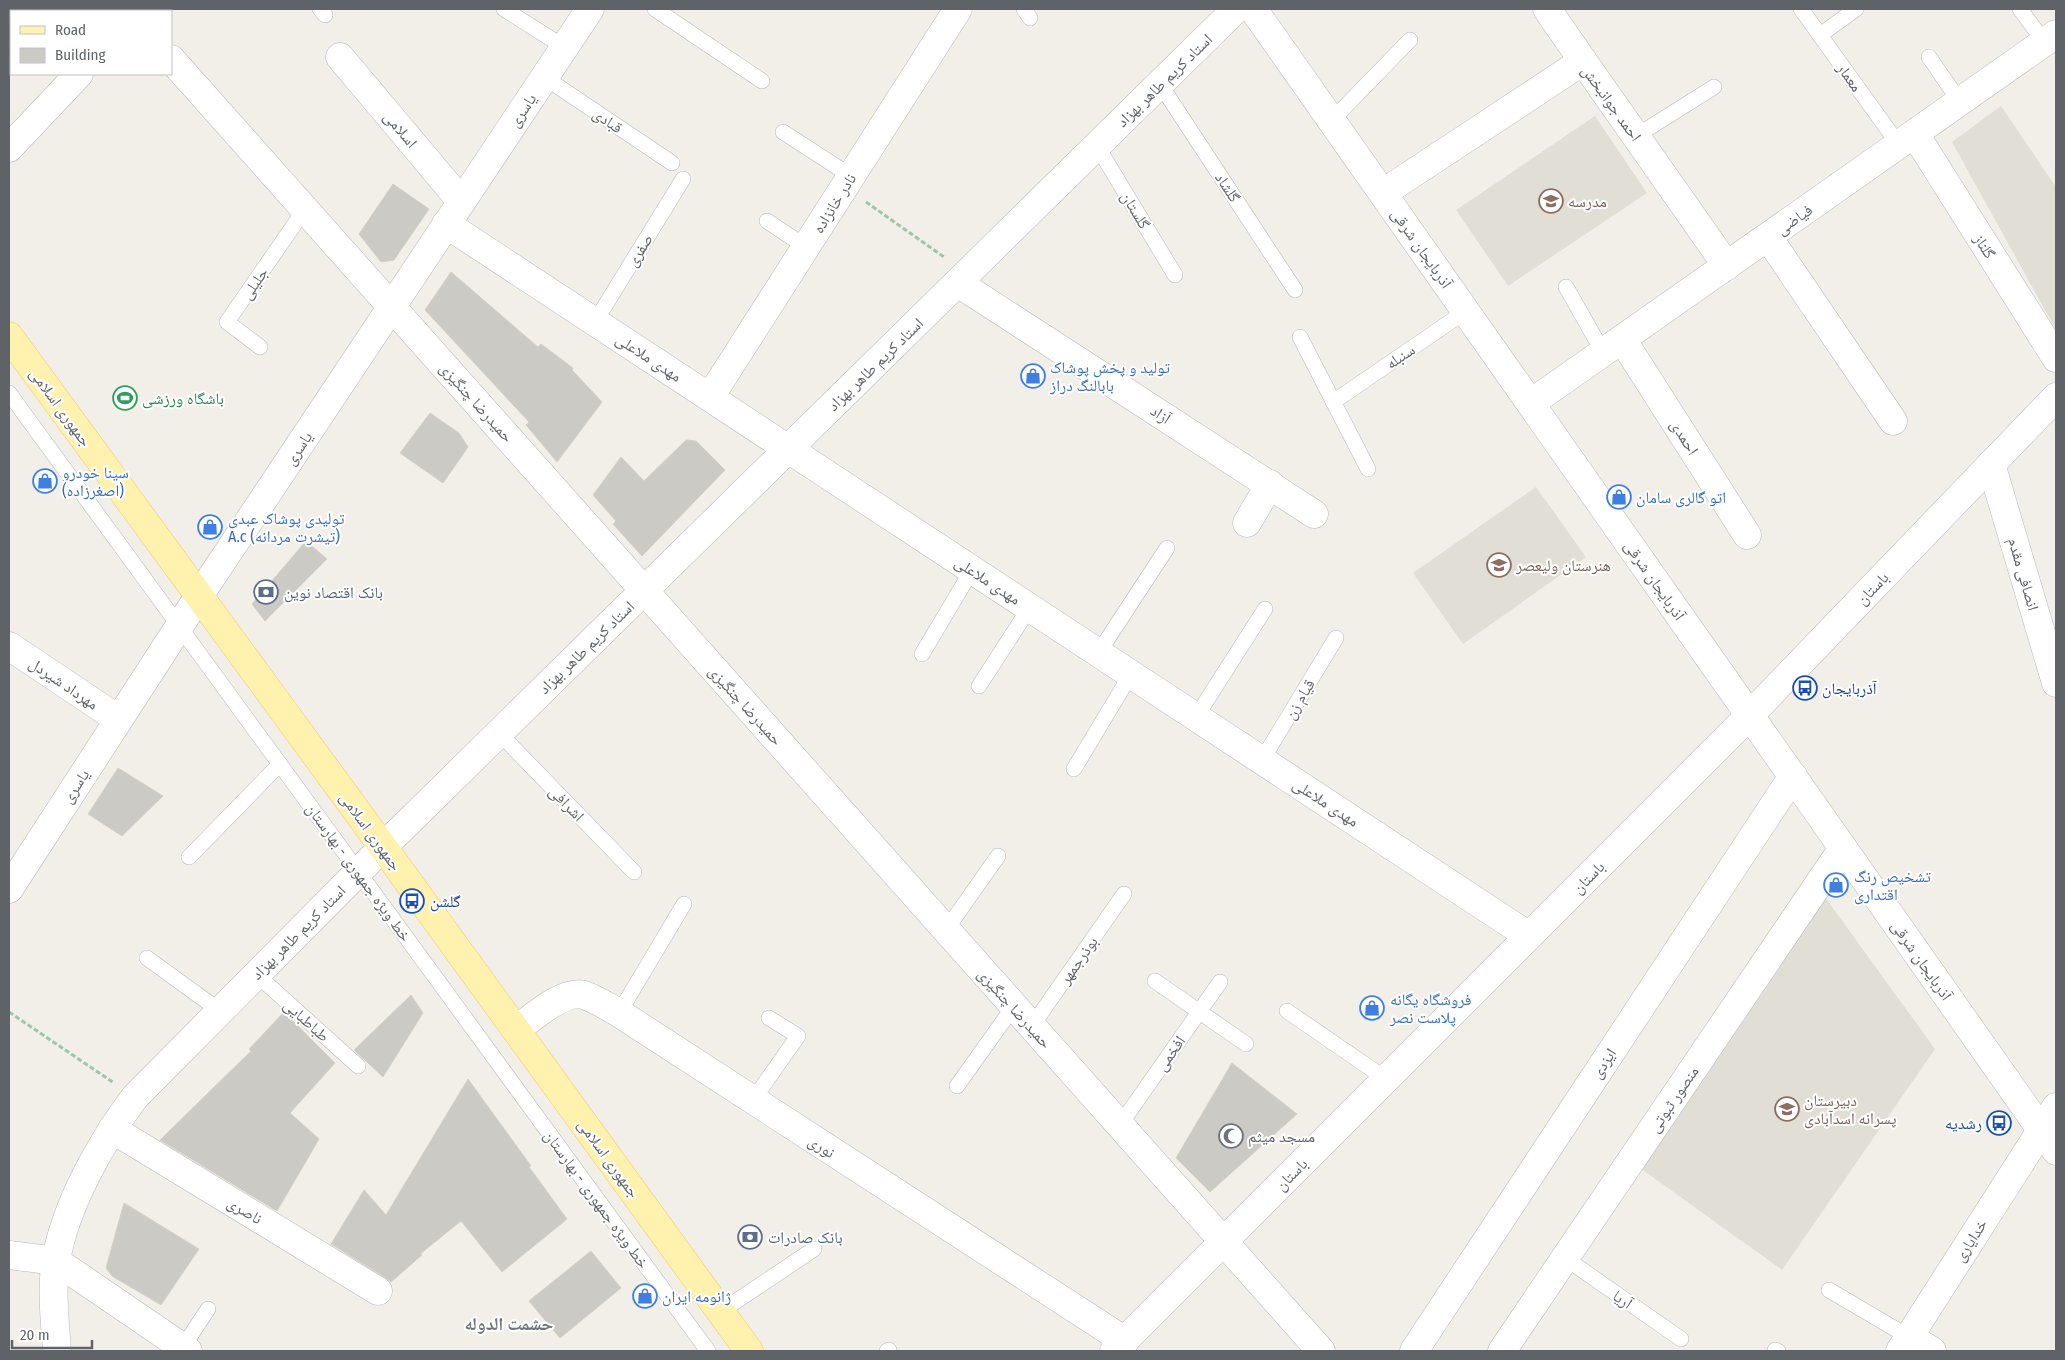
<svg xmlns="http://www.w3.org/2000/svg" width="2065" height="1360" font-family="'Fira Sans Condensed','Noto Naskh Arabic',sans-serif">
	<rect width="100%" height="100%" fill="#f1efe8"/>
	<!-- education -->
	<g fill="#e1ded6">
		<path d="M 2001,106 L 2056,187 L 2056,330 L 1952,142 Z"/>
		<path d="M 1595,116 L 1647,193 L 1508,286 L 1456,210 Z"/>
		<path d="M 1536,487 L 1586,557 L 1463,644 L 1413,573 Z"/>
		<path d="M 1822,893 L 1935,1049 L 1782,1270 L 1640,1168 Z"/>
	</g>
	<!-- building -->
	<g fill="#cccac5" stroke="#d6d1c6">
		<path d="M 393,184 L 429,209 L 394,260 L 381,262 L 359,234 Z"/>
		<path d="M 451,272 L 538,347 L 541,344 L 573,368 L 572,370 L 602,402 L 557,462 L 526,425 L 529,422 L 425,310 Z"/>
		<path d="M 430,413 L 459,433 L 468,447 L 443,483 L 400,453 Z"/>
		<path d="M 686,440 L 696,441 L 725,470 L 642,556 L 613,524 L 616,521 L 593,495 L 621,457 L 644,481 Z"/>
		<path d="M 306,541 L 327,559 L 265,621 L 252,604 Z"/>
		<path d="M 118,768 L 163,796 L 122,836 L 88,814 Z"/>
		<path d="M 411,995 L 423,1013 L 383,1077 L 354,1050 Z"/>
		<path d="M 284,1012 L 335,1063 L 290,1113 L 319,1139 L 277,1211 L 160,1140 L 251,1051 L 249,1049 Z"/>
		<path d="M 1232,1063 L 1297,1114 L 1210,1192 L 1176,1158 Z"/>
		<path d="M 468,1079 L 531,1166 L 529,1167 L 567,1219 L 502,1272 L 461,1221 L 420,1254 L 422,1255 L 391,1282 L 386,1278 L 331,1244 L 364,1190 L 386,1215 Z"/>
		<path d="M 124,1203 L 199,1249 L 161,1305 L 112,1276 L 106,1268 Z"/>
		<path d="M 591,1251 L 621,1288 L 560,1338 L 529,1301 Z"/>
	</g>
	<g fill="none" stroke-linecap="round" stroke-linejoin="round">
		<!-- service casing -->
		<g stroke="#b5b8bc" stroke-width="16">
			<g id="service">
				<path d="M 320,9 L 325,15"/>
				<path d="M 504,9 L 564,47"/>
				<path d="M 655,9 L 762,81"/>
				<path d="M 1024,9 L 1030,18"/>
				<path d="M 1801,9 L 1899,145"/>
				<path d="M 2020,9 L 2045,43"/>
				<path d="M 1820,35 L 1856,9"/>
				<path d="M 1929,57 L 1960,102"/>
				<path d="M 544,77 L 672,163"/>
				<path d="M 1160,84 L 1295,290"/>
				<path d="M 1332,120 L 1410,40"/>
				<path d="M 783,132 L 851,176"/>
				<path d="M 1636,136 L 1714,87"/>
				<path d="M 1097,146 L 1175,275"/>
				<path d="M 767,221 L 806,247"/>
				<path d="M 1566,287 L 1603,352"/>
				<path d="M 595,322 L 683,179"/>
				<path d="M 1300,337 L 1368,469"/>
				<path d="M 260,347 L 227,322 L 305,209"/>
				<path d="M 9,393 L 708,1351"/>
				<path d="M 1333,402 L 1466,311"/>
				<path d="M 1099,652 L 1167,548"/>
				<path d="M 922,654 L 972,570"/>
				<path d="M 979,686 L 1030,607"/>
				<path d="M 1196,717 L 1265,609"/>
				<path d="M 499,733 L 634,872"/>
				<path d="M 1262,760 L 1336,638"/>
				<path d="M 1074,769 L 1131,674"/>
				<path d="M 189,857 L 280,764"/>
				<path d="M 946,930 L 998,856"/>
				<path d="M 147,958 L 220,1011"/>
				<path d="M 256,974 L 358,1066"/>
				<path d="M 1155,981 L 1246,1044"/>
				<path d="M 1287,1011 L 1386,1079"/>
				<path d="M 619,1013 L 684,904"/>
				<path d="M 1032,1026 L 1124,894"/>
				<path d="M 957,1086 L 1014,1006"/>
				<path d="M 753,1100 L 798,1036 L 769,1018"/>
				<path d="M 1120,1125 L 1220,982"/>
				<path d="M 1565,1258 L 1681,1339"/>
				<path d="M 1829,1290 L 1909,1337"/>
				<path d="M 720,1312 L 814,1249"/>
				<path d="M 183,1347 L 208,1309"/>
				<path d="M 1775,1350 L 1778,1351"/>
				<path d="M 887,1351 L 889,1350"/>
			</g>
		</g>
		<!-- minor casing -->
		<g stroke="#b5b8bc" stroke-width="29">
			<g id="minor">
				<path d="M 1547,9 L 1583,61"/>
				<path d="M 340,57 L 461,201"/>
				<path d="M 1915,134 L 2056,358"/>
				<path d="M 1383,193 L 1583,61 L 1727,266"/>
				<path d="M 446,224 L 1529,936"/>
				<path d="M 1768,237 L 1893,421"/>
				<path d="M 958,283 L 1314,514"/>
				<path d="M 1622,339 L 1747,535"/>
				<path d="M 710,397 L 958,9"/>
				<path d="M 1531,403 L 2056,34"/>
				<path d="M 1247,523 L 1270,484"/>
				<path d="M 9,646 L 118,719"/>
				<path d="M 516,1030 C 532,1018 564,989 584,995 C 596,999 608,1007 619,1013 L 1125,1341"/>
				<path d="M 112,1129 L 378,1291"/>
				<path d="M 56,1261 L 188,1351"/>
				<path d="M 1909,1337 L 1932,1351"/>
				<path d="M 1414,1351 L 1793,776"/>
				<path d="M 1502,1351 L 1843,848"/>
				<path d="M 1900,1351 L 2056,1107"/>
			</g>
		</g>
		<!-- tertiary casing -->
		<g stroke="#b5b8bc" stroke-width="29">
			<g id="tertiary">
				<path d="M 138,11 L 140,9"/>
				<path d="M 171,59 L 1321,1351"/>
				<path d="M 9,148 L 79,74"/>
				<path d="M 9,889 L 199,596 L 590,9"/>
				<path d="M 9,1255 L 56,1261"/>
				<path d="M 57,1351 C 55,1323 51,1288 56,1260 C 66,1204 101,1142 135,1097 L 383,847 L 1236,9"/>
				<path d="M 1114,1351 L 1750,715"/>
			</g>
		</g>
		<!-- secondary casing -->
		<g stroke="#b6babf" stroke-width="29">
			<g id="secondary">
				<path d="M 1253,9 L 2056,1151"/>
				<path d="M 1991,464 L 2056,683"/>
				<path d="M 1750,715 L 2056,397"/>
			</g>
		</g>
		<!-- primary casing -->
		<g stroke="#f2c960" stroke-width="29">
			<path id="primary" d="M 9,336 L 383,847 L 749,1351"/>
		</g>
		<!-- path -->
		<g stroke="#9cc7a9" stroke-width="3" stroke-dasharray="5 2.5" stroke-linecap="butt">
			<path d="M 866,202 L 944,257"/>
			<path d="M 9,1012 L 114,1083"/>
		</g>
		<!-- service -->
		<use href="#service" stroke="#fff" stroke-width="15"/>
		<!-- minor -->
		<use href="#minor" stroke="#fff" stroke-width="28"/>
		<!-- tertiary -->
		<use href="#tertiary" stroke="#fff" stroke-width="28"/>
		<!-- secondary -->
		<use href="#secondary" stroke="#fff" stroke-width="28"/>
		<!-- primary -->
		<use href="#primary" stroke="#fff2af" stroke-width="28"/>
	</g>
	<!-- icons -->
	<defs>
		<g id="school-ring" transform="scale(1.25)"><circle r="9.5" fill="#fff" stroke="#8d6e63" stroke-width="1.5"/><path d="M0-5L7-2L0 1L-7-2ZM-4 1L0 2.5L4 1V4Q0 6-4 4Z" fill="#8d6e63"/></g>
		<g id="shop-ring" transform="scale(1.25)"><circle r="9.5" fill="#fff" stroke="#3f7fe0" stroke-width="1.5"/><path d="M-5-2.5h2.3a2.7 3.5 0 0 1 5.4 0H5L5.5 6h-11ZM-1.5-2.5h3a1.5 2.3 0 0 0-3 0Z" fill="#3f7fe0"/></g>
		<g id="stadium-ring" transform="scale(1.25)"><circle r="9.5" fill="#fff" stroke="#2e9e5b" stroke-width="1.5"/><path d="M0-5a6.5 5 0 1 0 0 10a6.5 5 0 1 0 0-10ZM-3.5-1.8h7v3.6h-7Z" fill="#2e9e5b"/></g>
		<g id="bank-ring" transform="scale(1.25)"><circle r="9.5" fill="#fff" stroke="#5c6f8a" stroke-width="1.5"/><path d="M-6-4H6V4H-6ZM0-2.3a2.3 2.3 0 1 0 0 4.6a2.3 2.3 0 1 0 0-4.6Z" fill="#5c6f8a"/></g>
		<g id="bus-ring" transform="scale(1.25)"><circle r="9.5" fill="#fff" stroke="#1a4fb4" stroke-width="1.5"/><path d="M-5-6H5V4H4V6H2V4H-2V6H-4V4H-5ZM-3.5-4V0h7V-4ZM-3.5 1.2v1.5H-2V1.2ZM2 1.2v1.5H3.5V1.2Z" fill="#1a4fb4"/></g>
		<g id="mosque-ring" transform="scale(1.25)"><circle r="9.5" fill="#fff" stroke="#6b7280" stroke-width="1.5"/><path d="M3.5-4.9A6 6 0 1 0 3.5 4.9A5 5 0 1 1 3.5-4.9Z" fill="#6b7280"/></g>
	</defs>
	<g fill-rule="evenodd">
		<use href="#school-ring" x="1551" y="201"/>
		<use href="#shop-ring" x="1033" y="376"/>
		<use href="#stadium-ring" x="125" y="398"/>
		<use href="#shop-ring" x="45" y="481"/>
		<use href="#shop-ring" x="1619" y="497"/>
		<use href="#shop-ring" x="210" y="527"/>
		<use href="#school-ring" x="1499" y="565"/>
		<use href="#bank-ring" x="266" y="592"/>
		<use href="#bus-ring" x="1805" y="688"/>
		<use href="#shop-ring" x="1836" y="885"/>
		<use href="#bus-ring" x="412" y="901"/>
		<use href="#shop-ring" x="1372" y="1008"/>
		<use href="#school-ring" x="1787" y="1109"/>
		<use href="#bus-ring" x="1999" y="1123"/>
		<use href="#mosque-ring" x="1231" y="1136"/>
		<use href="#bank-ring" x="750" y="1237"/>
		<use href="#shop-ring" x="645" y="1296"/>
	</g>
	<g text-anchor="middle" stroke-width="4" stroke-linejoin="round" paint-order="stroke">
		<!-- street labels -->
		<g font-size="16" fill="#5f6368" stroke="#fff">
			<text transform="translate(1850 77) rotate(55)" y="6">معمار</text>
			<text transform="translate(1164 80) rotate(-44)" y="6">استاد کریم طاهر بهزاد</text>
			<text transform="translate(1612 103) rotate(54)" y="6">احمد جوانبخش</text>
			<text transform="translate(522 110) rotate(-56)" y="6">یاسری</text>
			<text transform="translate(608 120) rotate(34)" y="6">قبادی</text>
			<text transform="translate(401 129) rotate(50)" y="6">اسلامی</text>
			<text transform="translate(1228 187) rotate(57)" y="6">گلشاد</text>
			<text transform="translate(834 203) rotate(-58)" y="6">نادر خانزاده</text>
			<text transform="translate(1136 210) rotate(59)" y="6">گلستان</text>
			<text transform="translate(1794 219) rotate(-35)" y="6">فیاضی</text>
			<text transform="translate(1985 246) rotate(58)" y="6">گلناز</text>
			<text transform="translate(1422 248) rotate(55)" y="6">آذربایجان شرقی</text>
			<text transform="translate(639 250) rotate(-58)" y="6">صفری</text>
			<text transform="translate(254 283) rotate(-55)" y="6">جلیلی</text>
			<text transform="translate(1400 356) rotate(-34)" y="6">سنبله</text>
			<text transform="translate(649 357) rotate(33)" y="6">مهدی ملاعلی</text>
			<text transform="translate(875 364) rotate(-44)" y="6">استاد کریم طاهر بهزاد</text>
			<text transform="translate(477 402) rotate(48)" y="6">حمیدرضا چنگیزی</text>
			<text transform="translate(61 407) rotate(54)" y="6">جمهوری اسلامی</text>
			<text transform="translate(1161 414) rotate(33)" y="6">آزاد</text>
			<text transform="translate(1685 437) rotate(58)" y="6">احمدی</text>
			<text transform="translate(298 448) rotate(-56)" y="6">یاسری</text>
			<text transform="translate(2024 574) rotate(74)" y="6">انصافی مقدم</text>
			<text transform="translate(988 580) rotate(33)" y="6">مهدی ملاعلی</text>
			<text transform="translate(1655 580) rotate(55)" y="6">آذربایجان شرقی</text>
			<text transform="translate(1872 588) rotate(-46)" y="6">باستان</text>
			<text transform="translate(586 647) rotate(-44)" y="6">استاد کریم طاهر بهزاد</text>
			<text transform="translate(64 683) rotate(34)" y="6">مهرداد شیردل</text>
			<text transform="translate(1299 699) rotate(-59)" y="6">قیام زن</text>
			<text transform="translate(746 705) rotate(48)" y="6">حمیدرضا چنگیزی</text>
			<text transform="translate(75 786) rotate(-57)" y="6">یاسری</text>
			<text transform="translate(1326 802) rotate(33)" y="6">مهدی ملاعلی</text>
			<text transform="translate(567 803) rotate(46)" y="6">اشرافی</text>
			<text transform="translate(371 831) rotate(54)" y="6">جمهوری اسلامی</text>
			<text transform="translate(359 872) rotate(54)" y="6">خط ویژه جمهوری - بهارستان</text>
			<text transform="translate(1588 877) rotate(-45)" y="6">باستان</text>
			<text transform="translate(298 932) rotate(-45)" y="6">استاد کریم طاهر بهزاد</text>
			<text transform="translate(1078 960) rotate(-55)" y="6">بوذرجمهر</text>
			<text transform="translate(1922 960) rotate(55)" y="6">آذربایجان شرقی</text>
			<text transform="translate(1015 1008) rotate(48)" y="6">حمیدرضا چنگیزی</text>
			<text transform="translate(307 1020) rotate(42)" y="6">طباطبایی</text>
			<text transform="translate(1170 1053) rotate(-55)" y="6">افخمی</text>
			<text transform="translate(1603 1063) rotate(-57)" y="6">ایزدی</text>
			<text transform="translate(1673 1099) rotate(-56)" y="6">منصور ثبوتی</text>
			<text transform="translate(822 1146) rotate(33)" y="6">نوری</text>
			<text transform="translate(609 1158) rotate(54)" y="6">جمهوری اسلامی</text>
			<text transform="translate(1291 1174) rotate(-45)" y="6">باستان</text>
			<text transform="translate(597 1199) rotate(54)" y="6">خط ویژه جمهوری - بهارستان</text>
			<text transform="translate(245 1210) rotate(31)" y="6">ناصری</text>
			<text transform="translate(1970 1240) rotate(-57)" y="6">خدایاری</text>
			<text transform="translate(1623 1299) rotate(35)" y="6">آریا</text>
		</g>
		<!-- education labels -->
		<g font-size="16" fill="#785e54" stroke="#fff" text-anchor="start">
			<text x="1568" y="207">مدرسه</text>
			<text x="1516" y="571">هنرستان ولیعصر</text>
			<text x="1804" y="1106">دبیرستان<tspan x="1804" dy="18">پسرانه اسدآبادی</tspan></text>
		</g>
		<!-- shop labels -->
		<g font-size="16" fill="#366cbe" stroke="#fff" text-anchor="start">
			<text x="1050" y="373">تولید و پخش پوشاک<tspan x="1050" dy="18">بابالنگ دراز</tspan></text>
			<text x="62" y="478">سینا خودرو<tspan x="62" dy="18">(اصغرزاده)</tspan></text>
			<text x="1636" y="503">اتو گالری سامان</text>
			<text x="228" y="524">تولیدی پوشاک عبدی<tspan x="228" dy="18">A.c (تیشرت مردانه)</tspan></text>
			<text x="1854" y="882">تشخیص رنگ<tspan x="1854" dy="18">اقتداری</tspan></text>
			<text x="1390" y="1005">فروشگاه یگانه<tspan x="1390" dy="18">پلاست نصر</tspan></text>
			<text x="662" y="1302">ژانومه ایران</text>
		</g>
		<!-- leisure labels -->
		<g font-size="16" fill="#27864d" stroke="#fff" text-anchor="start">
			<text x="142" y="404">باشگاه ورزشی</text>
		</g>
		<!-- service labels -->
		<g font-size="16" fill="#4e5e75" stroke="#fff" text-anchor="start">
			<text x="284" y="598">بانک اقتصاد نوین</text>
			<text x="768" y="1243">بانک صادرات</text>
		</g>
		<!-- transit labels -->
		<g font-size="16" fill="#164399" stroke="#fff" text-anchor="start">
			<text x="1822" y="694">آذربایجان</text>
			<text x="430" y="907">گلشن</text>
			<text x="1982" y="1129" text-anchor="end">رشدیه</text>
		</g>
		<!-- worship labels -->
		<g font-size="16" fill="#5b616d" stroke="#fff" text-anchor="start">
			<text x="1248" y="1142">مسجد میثم</text>
		</g>
		<!-- neighbourhood labels -->
		<g font-size="18" font-weight="bold" fill="#70757a" stroke="#fff">
			<text x="509" y="1330">حشمت الدوله</text>
		</g>
	</g>
	<!-- border -->
	<rect width="2065" height="1360" fill="none" stroke="#5f6368" stroke-width="20"/>
	<!-- legend -->
	<rect x="10" y="10" width="162" height="65" fill="#ffffff" stroke="#bfc1c3"/>
	<rect x="20" y="26" width="25" height="8" fill="#fff2af" stroke="#bfc1c3"/>
	<text x="55" y="35" font-size="15" fill="#5f6368">Road</text>
	<rect x="20" y="48" width="25" height="15" fill="#cccac5" stroke="#bfc1c3"/>
	<text x="55" y="60" font-size="15" fill="#5f6368">Building</text>
	<!-- scale -->
	<path d="M12 1340v8h80v-8" fill="none" stroke="#5f6368" stroke-width="2.5"/>
	<text x="20" y="1340" font-size="15" fill="#5f6368" stroke="#ffffff" stroke-width="4" paint-order="stroke">20 m</text>
</svg>
